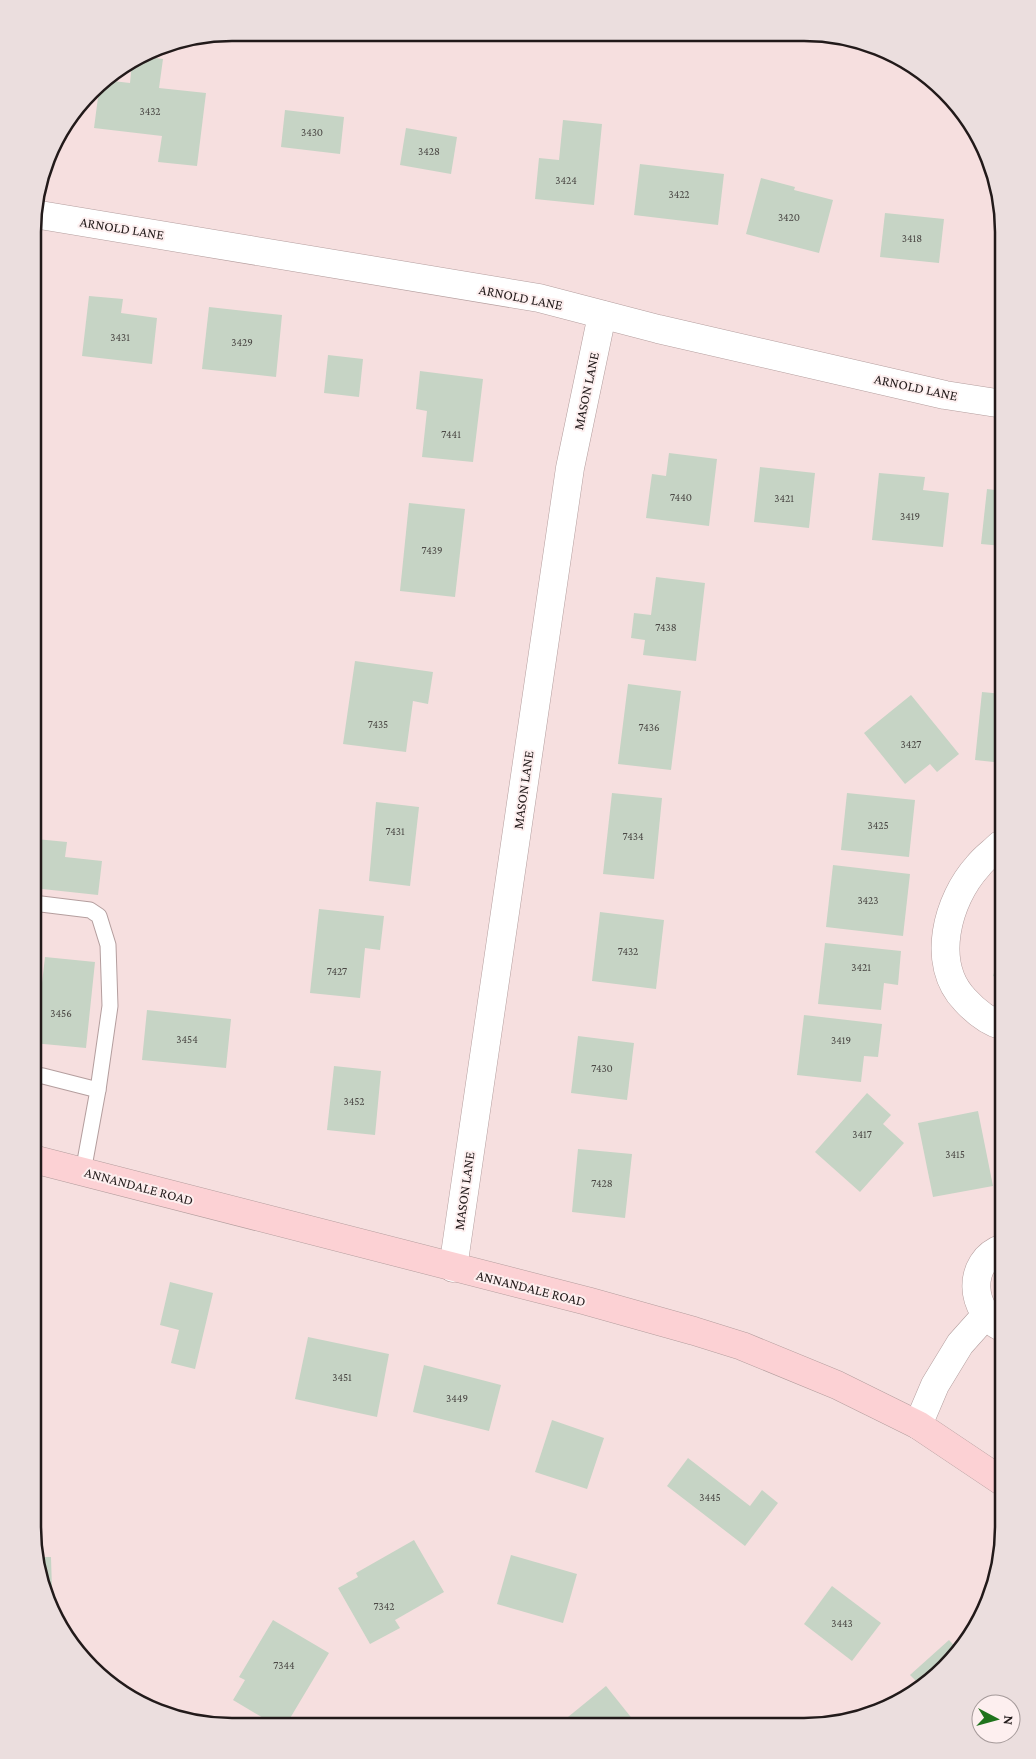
<svg xmlns="http://www.w3.org/2000/svg" width="1036" height="1759" font-family="'Crimson Pro',serif">
	<rect width="100%" height="100%" fill="#f6dfdf"/>
	<!-- grass -->
	<path fill="#f3bebe" d="M 1003,1266 L 1003,1305 C 993,1292 993,1279 1003,1266 Z"/>
	<!-- building -->
	<g fill="#c6d4c5">
		<path d="M 142,56 L 163,59 L 159,88 L 206,93 L 197,166 L 158,162 L 162,136 L 94,128 L 100,82 L 104,80 L 130,83 L 132,62 Z"/>
		<path d="M 285,110 L 344,117 L 340,154 L 281,147 Z"/>
		<path d="M 563,120 L 602,124 L 594,205 L 535,199 L 539,158 L 559,160 Z"/>
		<path d="M 406,128 L 457,137 L 451,174 L 400,165 Z"/>
		<path d="M 640,164 L 724,174 L 718,225 L 634,215 Z"/>
		<path d="M 761,178 L 795,187 L 794,190 L 833,200 L 819,253 L 746,234 Z"/>
		<path d="M 885,213 L 944,219 L 939,263 L 880,257 Z"/>
		<path d="M 34,289 L 42,290 L 36,344 L 34,343 Z"/>
		<path d="M 89,296 L 123,299 L 121,313 L 157,318 L 152,364 L 82,356 Z"/>
		<path d="M 209,307 L 282,315 L 276,377 L 202,369 Z"/>
		<path d="M 328,355 L 363,359 L 359,397 L 324,393 Z"/>
		<path d="M 420,371 L 483,379 L 473,462 L 422,457 L 427,411 L 416,409 Z"/>
		<path d="M 669,453 L 717,459 L 709,526 L 646,518 L 652,474 L 666,476 Z"/>
		<path d="M 760,467 L 815,473 L 809,528 L 754,522 Z"/>
		<path d="M 879,473 L 925,477 L 923,490 L 949,493 L 943,547 L 872,540 Z"/>
		<path d="M 987,489 L 1003,491 L 1003,546 L 981,544 Z"/>
		<path d="M 409,503 L 465,509 L 455,597 L 400,591 Z"/>
		<path d="M 656,577 L 705,583 L 696,661 L 643,655 L 645,640 L 631,638 L 634,613 L 651,615 Z"/>
		<path d="M 355,661 L 433,672 L 428,704 L 413,701 L 406,752 L 343,744 Z"/>
		<path d="M 628,684 L 681,691 L 671,770 L 618,764 Z"/>
		<path d="M 982,692 L 1003,694 L 1003,763 L 975,760 Z"/>
		<path d="M 911,695 L 959,754 L 937,772 L 930,764 L 905,784 L 864,733 Z"/>
		<path d="M 612,793 L 662,798 L 654,879 L 603,874 Z"/>
		<path d="M 847,793 L 915,800 L 909,857 L 841,850 Z"/>
		<path d="M 376,802 L 419,807 L 410,886 L 369,881 Z"/>
		<path d="M 36,839 L 67,842 L 65,857 L 102,861 L 98,895 L 33,888 Z"/>
		<path d="M 833,865 L 910,874 L 903,936 L 826,927 Z"/>
		<path d="M 319,909 L 384,916 L 380,950 L 365,948 L 360,998 L 310,993 Z"/>
		<path d="M 600,912 L 664,920 L 656,989 L 592,981 Z"/>
		<path d="M 825,943 L 901,951 L 898,985 L 884,983 L 881,1010 L 818,1004 Z"/>
		<path d="M 1003,943 L 1003,979 L 993,976 Z"/>
		<path d="M 45,957 L 95,962 L 86,1048 L 33,1043 L 33,982 L 42,983 Z"/>
		<path d="M 147,1010 L 231,1019 L 226,1068 L 142,1060 Z"/>
		<path d="M 804,1015 L 882,1024 L 878,1057 L 864,1056 L 861,1082 L 797,1075 Z"/>
		<path d="M 578,1036 L 634,1043 L 627,1100 L 571,1093 Z"/>
		<path d="M 334,1066 L 381,1071 L 375,1135 L 327,1130 Z"/>
		<path d="M 1000,1080 L 1003,1080 L 1003,1149 L 997,1148 Z"/>
		<path d="M 867,1093 L 891,1115 L 883,1124 L 904,1143 L 860,1192 L 815,1152 Z"/>
		<path d="M 978,1111 L 993,1186 L 933,1197 L 918,1123 Z"/>
		<path d="M 578,1149 L 632,1154 L 625,1218 L 572,1212 Z"/>
		<path d="M 170,1282 L 213,1293 L 195,1369 L 171,1363 L 179,1330 L 160,1325 Z"/>
		<path d="M 308,1337 L 389,1354 L 377,1417 L 295,1399 Z"/>
		<path d="M 424,1365 L 501,1385 L 489,1431 L 413,1412 Z"/>
		<path d="M 552,1420 L 604,1438 L 587,1489 L 535,1472 Z"/>
		<path d="M 688,1458 L 750,1506 L 762,1490 L 778,1503 L 745,1546 L 667,1486 Z"/>
		<path d="M 414,1540 L 444,1592 L 395,1620 L 400,1628 L 370,1644 L 338,1588 L 358,1577 L 356,1573 Z"/>
		<path d="M 511,1555 L 577,1574 L 563,1623 L 497,1604 Z"/>
		<path d="M 39,1557 L 51,1557 L 52,1590 L 45,1590 Z"/>
		<path d="M 832,1586 L 881,1623 L 852,1661 L 804,1624 Z"/>
		<path d="M 273,1620 L 329,1653 L 286,1725 L 275,1725 L 233,1700 L 245,1680 L 239,1677 Z"/>
		<path d="M 949,1640 L 959,1651 L 922,1687 L 910,1675 Z"/>
		<path d="M 606,1686 L 638,1726 L 557,1726 Z"/>
	</g>
	<g fill="none" stroke-linecap="round" stroke-linejoin="round">
		<!-- lane casing -->
		<g stroke="#b49e9e" stroke-width="17">
			<g id="lane">
				<path d="M 33,903 L 90,910 L 99,916 L 108,945 L 110,1006 L 98,1090 L 83,1172"/>
				<path d="M 33,1075 L 43,1076 L 98,1090"/>
			</g>
		</g>
		<!-- street casing -->
		<g stroke="#b49e9e" stroke-width="29">
			<g id="street">
				<path d="M 34,214 L 539,298 L 658,329 L 945,395 L 1003,404"/>
				<path d="M 1000,845 C 993,852 984,858 978,866 C 947,900 930,964 965,1000 C 975,1011 989,1022 1003,1026"/>
				<path d="M 453,1268 L 570,468 L 602,315"/>
				<path d="M 1003,1328 C 969,1312 966,1261 1003,1248"/>
				<path d="M 918,1425 L 935,1385 L 960,1344 L 985,1316"/>
			</g>
		</g>
		<!-- secondary casing -->
		<g stroke="#b49e9e" stroke-width="29">
			<path id="secondary" d="M 33,1159 L 587,1301 L 694,1331 L 742,1346 L 837,1385 L 918,1425 L 1003,1482"/>
		</g>
		<!-- lane -->
		<use href="#lane" stroke="#fff" stroke-width="15"/>
		<!-- street -->
		<use href="#street" stroke="#fff" stroke-width="28"/>
		<!-- secondary -->
		<use href="#secondary" stroke="#fcd1d4" stroke-width="28"/>
	</g>
	<g text-anchor="middle" stroke-width="4" stroke-linejoin="round" paint-order="stroke">
		<!-- number labels -->
		<g font-size="11" fill="#4b4845">
			<text x="150" y="115">3432</text>
			<text x="312" y="136">3430</text>
			<text x="429" y="155">3428</text>
			<text x="566" y="184">3424</text>
			<text x="679" y="198">3422</text>
			<text x="789" y="221">3420</text>
			<text x="912" y="242">3418</text>
			<text x="120" y="341">3431</text>
			<text x="242" y="346">3429</text>
			<text x="451" y="438">7441</text>
			<text x="681" y="501">7440</text>
			<text x="784" y="502">3421</text>
			<text x="910" y="520">3419</text>
			<text x="432" y="554">7439</text>
			<text x="666" y="631">7438</text>
			<text x="378" y="728">7435</text>
			<text x="649" y="731">7436</text>
			<text x="911" y="748">3427</text>
			<text x="878" y="829">3425</text>
			<text x="395" y="835">7431</text>
			<text x="633" y="840">7434</text>
			<text x="868" y="904">3423</text>
			<text x="628" y="955">7432</text>
			<text x="861" y="971">3421</text>
			<text x="337" y="975">7427</text>
			<text x="61" y="1017">3456</text>
			<text x="187" y="1043">3454</text>
			<text x="841" y="1044">3419</text>
			<text x="602" y="1072">7430</text>
			<text x="354" y="1105">3452</text>
			<text x="862" y="1138">3417</text>
			<text x="955" y="1158">3415</text>
			<text x="602" y="1187">7428</text>
			<text x="342" y="1381">3451</text>
			<text x="457" y="1402">3449</text>
			<text x="710" y="1501">3445</text>
			<text x="384" y="1610">7342</text>
			<text x="842" y="1627">3443</text>
			<text x="284" y="1669">7344</text>
		</g>
		<!-- street labels -->
		<g font-size="14" fill="#221a1a" stroke="#fdefef">
			<text transform="translate(122 228) rotate(9)" y="5">ARNOLD LANE</text>
			<text transform="translate(521 297) rotate(11)" y="5">ARNOLD LANE</text>
			<text transform="translate(916 387) rotate(12)" y="5">ARNOLD LANE</text>
			<text transform="translate(586 391) rotate(-78)" y="5">MASON LANE</text>
			<text transform="translate(523 790) rotate(-82)" y="5">MASON LANE</text>
			<text transform="translate(139 1186) rotate(15)" y="5">ANNANDALE ROAD</text>
			<text transform="translate(464 1191) rotate(-82)" y="5">MASON LANE</text>
			<text transform="translate(531 1288) rotate(14)" y="5">ANNANDALE ROAD</text>
		</g>
	</g>
	<!-- crop -->
	<path d="M0 0H1036V1759H0ZM232 41H804A191 191 0 0 1 995 232V1527A191 191 0 0 1 804 1718H232A191 191 0 0 1 41 1527V232A191 191 0 0 1 232 41Z" fill="#ebdede" fill-rule="evenodd"/>
	<path fill="none" stroke="#221a1a" stroke-width="2.5" d="M232 41H804A191 191 0 0 1 995 232V1527A191 191 0 0 1 804 1718H232A191 191 0 0 1 41 1527V232A191 191 0 0 1 232 41Z"/>
	<!-- north arrow -->
	<g transform="translate(996 1719) rotate(96)"><circle r="24" fill="#fdefef" stroke="#a59a9a"/>
	<path d="M0-4L9 19L0 12L-9 19Z" fill="#1f731c"/>
	<text y="-8" font-size="14" font-weight="bold" text-anchor="middle" fill="#221a1a">N</text>
	</g>
</svg>
